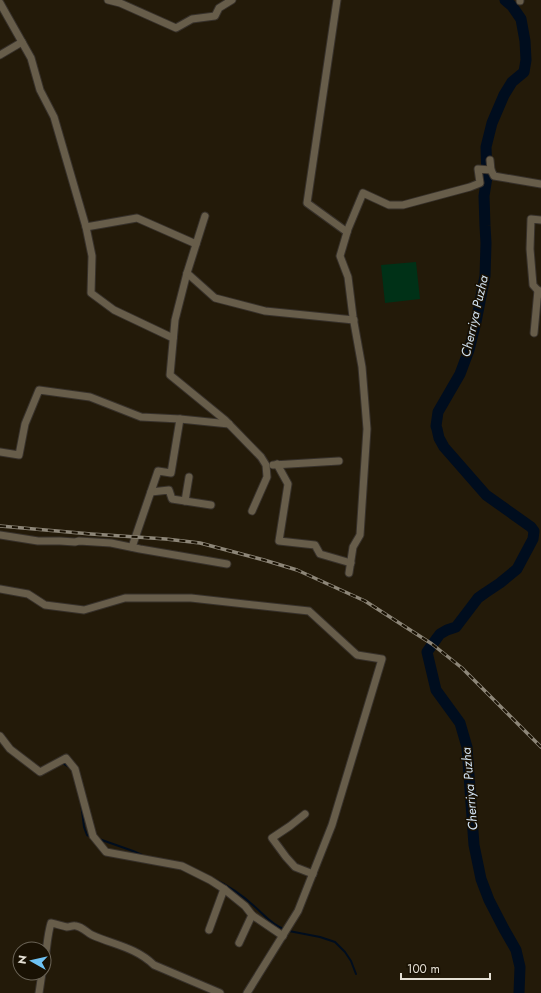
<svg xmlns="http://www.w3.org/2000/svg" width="541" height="993" font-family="Jost,sans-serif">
	<rect width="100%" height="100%" fill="#231a09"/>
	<!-- green -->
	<path fill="#003117" d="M 416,262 L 420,299 L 385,303 L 381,265 Z"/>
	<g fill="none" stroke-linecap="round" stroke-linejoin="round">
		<!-- stream -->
		<g stroke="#000d1e" stroke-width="2">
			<path d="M 60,764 L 64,764 L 69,767"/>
			<path d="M 81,803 L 84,827 L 87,835 L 91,837"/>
			<path d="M 99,839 L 133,851 L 142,855"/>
			<path d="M 212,878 C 227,885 242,895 254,906 C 263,914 273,926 284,929"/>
			<path d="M 289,931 L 320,937 L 335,942 L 345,952 L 351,961 L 356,974"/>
		</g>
		<!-- river -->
		<path stroke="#000d1e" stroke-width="11" d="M 505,0 L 512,6 L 521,19 L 525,41 L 526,60 L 524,72 L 512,82 L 504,95 L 492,123 L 486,147 L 487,177 L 484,196 L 485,226 L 486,243 L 485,276 L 476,322 L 469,350 L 460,374 L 438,412 L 436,426 L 437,429 L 439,438 L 444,447 L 486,495 L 531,527 L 534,531 L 533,539 L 517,569 L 500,583 L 485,593 L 478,598 L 456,627 L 447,630 L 440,634 L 437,638 L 427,652 L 436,690 L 460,723 L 467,747 L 474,845 L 481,879 L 489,900 L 504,929 L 516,950 L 520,967 L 519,993"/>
		<!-- minor casing -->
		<g stroke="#37312b" stroke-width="9">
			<g id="minor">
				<path d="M 108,0 L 120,3 L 176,28 L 192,19 L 215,16 L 219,8 L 232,0"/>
				<path d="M 337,0 L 307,203 L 347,232"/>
				<path d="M 520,1 L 520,0"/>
				<path d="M 0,3 L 31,58 L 40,90 L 54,117 L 86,227 L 92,256 L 91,293 L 114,310 L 173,338"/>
				<path d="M 0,55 L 22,42"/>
				<path d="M 490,160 L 491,170 L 494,176 L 541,184"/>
				<path d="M 205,216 L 187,273 L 175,320 L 170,375 L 225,420 L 261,457 L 266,465 L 267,477 L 252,511"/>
				<path d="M 541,220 L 531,219 L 530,249 L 533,285 L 541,294"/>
				<path d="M 86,227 L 137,218 L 196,244"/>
				<path d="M 187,273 L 215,298 L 265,311 L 354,320"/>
				<path d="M 534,333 L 538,290"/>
				<path d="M 0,452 L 19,455 L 25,424 L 39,390 L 90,397 L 141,417 L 180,419 L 229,424"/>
				<path d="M 277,464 L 288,484 L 279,541 L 315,545 L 320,554 L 351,563"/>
				<path d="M 273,465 L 339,461"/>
				<path d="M 151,492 L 169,490 L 172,499 L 211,505"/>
				<path d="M 185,501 L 189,477"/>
				<path d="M 0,535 L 13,537 L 38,541 L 60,541 L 75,542 L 79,541 L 111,543 L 140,549 L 227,564"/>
				<path d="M 132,547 L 158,471 L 171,473 L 180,419"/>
				<path d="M 349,573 L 353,547 L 360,535 L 367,429 L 362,367 L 353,317 L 348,277 L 340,256 L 348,229 L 363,193 L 389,205 L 403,205 L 470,187 L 480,183 L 478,169 L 491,170"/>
				<path d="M 0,589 L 28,594 L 45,605 L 84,610 L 125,598 L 191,598 L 309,611 L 357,655 L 382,659 L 332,825 L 298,911 L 247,993"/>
				<path d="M 0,736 L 10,749 L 40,772 L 66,758 L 75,769 L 93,836 L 106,852 L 182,866 L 210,880 L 224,889 L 245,906 L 252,915 L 283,936"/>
				<path d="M 305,814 L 290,826 L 272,838 L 286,857 L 295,867 L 313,874"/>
				<path d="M 209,930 L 224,889"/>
				<path d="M 239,943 L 252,915"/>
				<path d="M 44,964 C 47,950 47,936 51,923 C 57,924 62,926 67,927 C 70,927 73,925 76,926 C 83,927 87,933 92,935 C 114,945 135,947 154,965 L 220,993"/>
				<path d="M 39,993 L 42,973"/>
			</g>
		</g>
		<!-- minor -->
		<use href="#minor" stroke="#675d4a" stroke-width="7"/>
		<!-- rail casing -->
		<g stroke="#8d8678" stroke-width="3.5">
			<path id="rail" d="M 0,526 L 91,534 L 166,539 L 200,543 L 264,560 L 297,570 L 365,601 L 432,644 L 462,668 L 541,747"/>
		</g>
		<!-- rail -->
		<use href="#rail" stroke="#191103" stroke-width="2" stroke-dasharray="6" stroke-linecap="butt"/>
	</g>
	<g text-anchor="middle" stroke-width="3" stroke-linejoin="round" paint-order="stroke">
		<!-- water labels -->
		<g font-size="13" font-style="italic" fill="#d3e4f4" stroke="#191103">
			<text transform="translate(474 316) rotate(-77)" y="5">Cherriya Puzha</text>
			<text transform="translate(469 789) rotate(-95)" y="5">Cherriya Puzha</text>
		</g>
	</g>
	<!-- north arrow -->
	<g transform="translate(32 961) rotate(278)"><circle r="19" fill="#191103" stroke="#6b6457"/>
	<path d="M0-3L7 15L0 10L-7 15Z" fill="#6ec2f3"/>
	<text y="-6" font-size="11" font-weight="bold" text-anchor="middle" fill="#e5e0d5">N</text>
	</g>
	<!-- scale -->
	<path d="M401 973v6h89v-6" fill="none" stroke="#e5e0d5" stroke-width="2"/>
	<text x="407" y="973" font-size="12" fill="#e5e0d5" stroke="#191103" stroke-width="3" paint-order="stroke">100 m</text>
</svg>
